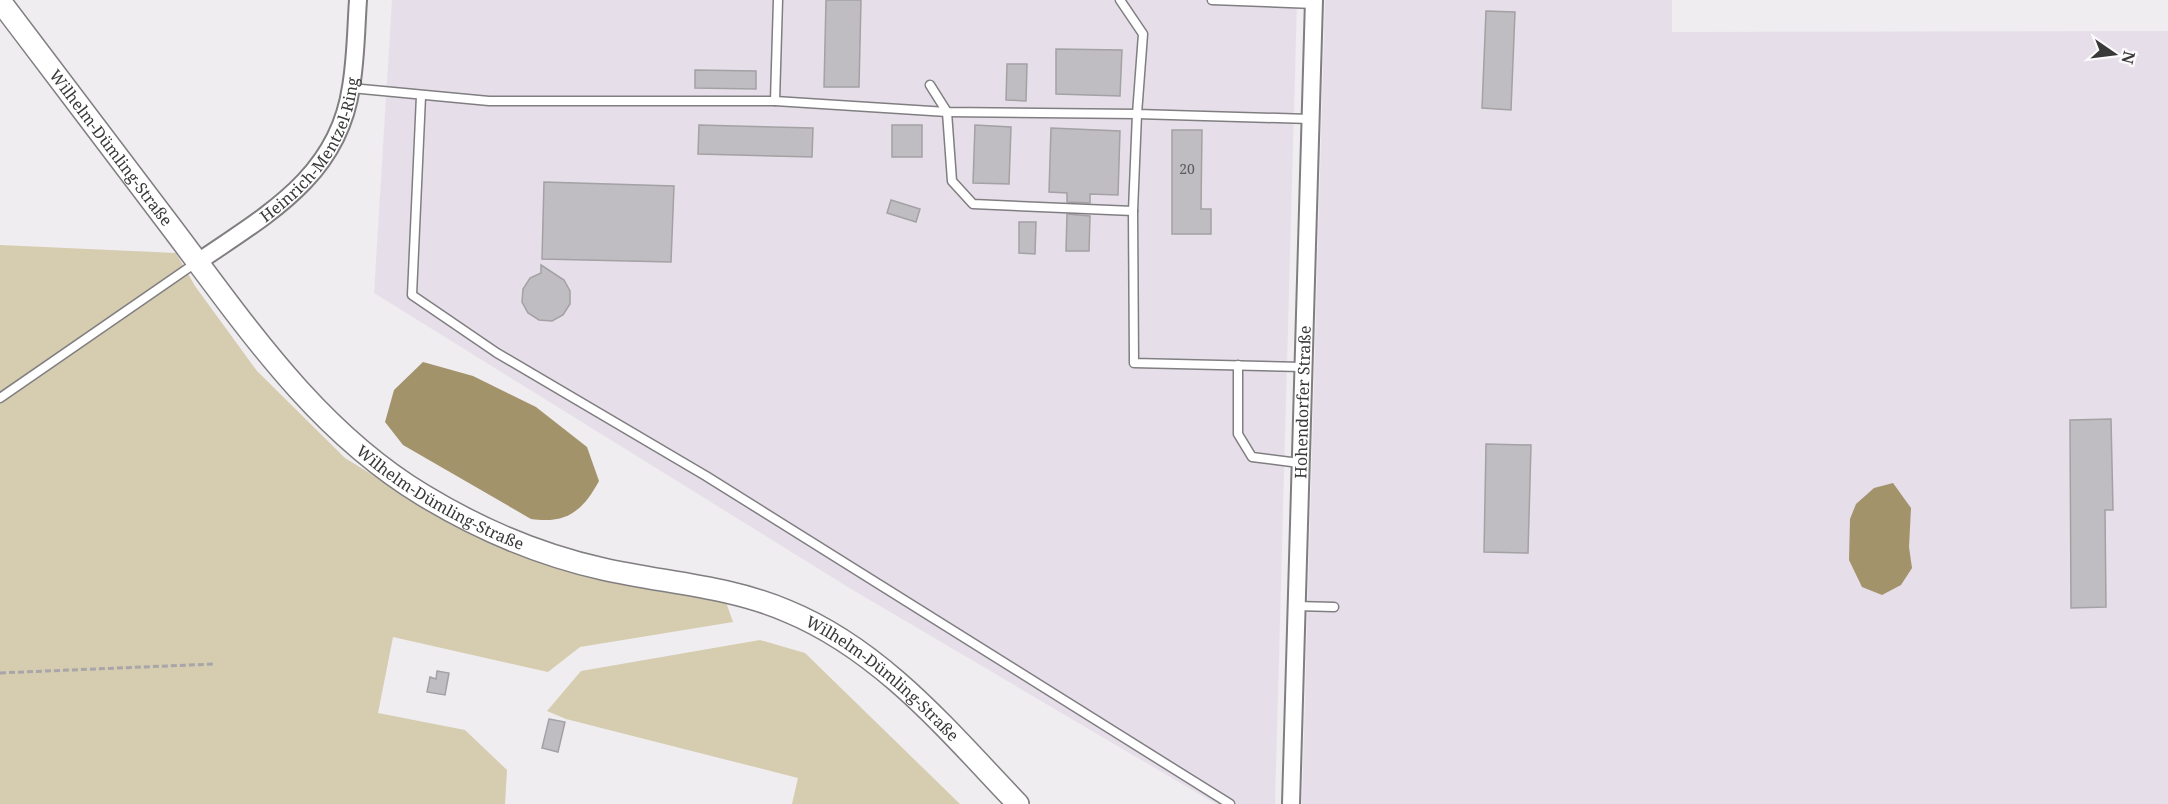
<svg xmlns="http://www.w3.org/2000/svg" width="2168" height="804" font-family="'Noto Serif',serif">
	<rect width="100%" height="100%" fill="#efedf0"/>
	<!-- built -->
	<g fill="#e6dfe9">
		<path d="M 392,0 L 1297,0 L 1275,804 L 1216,804 L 851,589 L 374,293 Z"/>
		<path d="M 1325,0 L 1672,0 L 1672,32 L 2168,31 L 2168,804 L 1302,804 Z"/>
	</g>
	<!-- green -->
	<g fill="#d6ccaf">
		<path d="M 0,245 L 176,253 L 195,286 L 257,371 L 345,458 L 428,509 L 567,567 L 728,594 L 727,605 L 733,622 L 580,647 L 548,672 L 393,637 L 378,713 L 465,730 L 507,770 L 505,804 L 0,804 Z"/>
		<path d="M 760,640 L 805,653 L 960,804 L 792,804 L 798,778 L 566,719 L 547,711 L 581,671 Z"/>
	</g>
	<!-- water -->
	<g fill="#a2936b">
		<path d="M 423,362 L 473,376 L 536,407 L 587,447 L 599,481 C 582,512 566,524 531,519 L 403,445 L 385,422 L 394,390 Z"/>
		<path d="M 1893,483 L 1911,508 L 1909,547 L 1912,568 L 1901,585 L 1882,595 L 1862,587 L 1849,560 L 1850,519 L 1856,504 L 1874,488 Z"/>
	</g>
	<!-- building -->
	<g fill="#bfbdc1" stroke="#a3a1a4" stroke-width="1.5">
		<path d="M 826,0 L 861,0 L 859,87 L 824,87 Z"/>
		<path d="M 1486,11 L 1515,12 L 1511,110 L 1482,108 Z"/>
		<path d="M 1056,49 L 1122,50 L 1120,96 L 1056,94 Z"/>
		<path d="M 1007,64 L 1027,64 L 1026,101 L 1006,100 Z"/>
		<path d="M 695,70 L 756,71 L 756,89 L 695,88 Z"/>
		<path d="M 699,125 L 813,128 L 812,157 L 698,154 Z"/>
		<rect x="892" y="125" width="30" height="32"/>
		<path d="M 975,125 L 1011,127 L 1009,184 L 973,183 Z"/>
		<path d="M 1051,128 L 1120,131 L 1118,195 L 1090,194 L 1090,203 L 1067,202 L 1067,193 L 1049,192 Z"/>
		<path d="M 1172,130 L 1202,130 L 1201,209 L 1211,209 L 1211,234 L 1172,234 Z"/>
		<path d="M 544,182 L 674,186 L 671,262 L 542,259 Z"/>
		<path d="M 891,200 L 920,209 L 916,222 L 887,213 Z"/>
		<path d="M 1067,214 L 1090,216 L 1089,251 L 1066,251 Z"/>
		<path d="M 1019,222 L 1036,222 L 1035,254 L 1019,253 Z"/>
		<path d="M 541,265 L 564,280 L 570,291 L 570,304 L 563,315 L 552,321 L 539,320 L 528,313 L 522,302 L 523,289 L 530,278 L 541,273 Z"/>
		<path d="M 2111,419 L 2113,510 L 2105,510 L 2106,607 L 2071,608 L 2070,420 Z"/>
		<path d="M 1486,444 L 1531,445 L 1528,553 L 1484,552 Z"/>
		<path d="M 437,671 L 449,673 L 445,695 L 427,692 L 430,677 L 436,679 Z"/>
		<path d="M 549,719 L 565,722 L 558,752 L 542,748 Z"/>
	</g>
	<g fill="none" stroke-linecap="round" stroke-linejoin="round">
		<!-- service casing -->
		<g stroke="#807e81" stroke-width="11">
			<g id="service">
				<path d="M 1120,0 L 1143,34 L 1137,114 L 1310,119"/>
				<path d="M 1212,0 L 1314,4"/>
				<path d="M 930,85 L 947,112 L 952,181 L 973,204 L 1133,211"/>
				<path d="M 351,88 L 489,101 L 775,101 L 778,0"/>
				<path d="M 421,96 L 412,295 L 497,353 L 706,476 L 1230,804"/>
				<path d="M 775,101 L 947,112 L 1137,114 L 1133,211 L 1134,363 L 1302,367"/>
				<path d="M 1238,365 L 1238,434 L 1252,457 L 1299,463"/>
				<path d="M 0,398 L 197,262"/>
				<path d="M 1296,606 L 1334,607"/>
			</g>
		</g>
		<!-- minor casing -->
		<g stroke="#807e81" stroke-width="20">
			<g id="minor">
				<path id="s1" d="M 198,262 C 266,215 338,177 351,87 C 356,58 356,29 358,0"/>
				<path id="s2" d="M 1291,804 L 1314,0"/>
			</g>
		</g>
		<!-- tertiary casing -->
		<g stroke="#807e81" stroke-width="24">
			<g id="tertiary">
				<path id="s3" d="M 0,1 C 58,78 117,155 175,232 C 248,329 317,431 423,495 C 479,529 540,555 603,569 C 665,583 729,586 787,611 C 882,650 949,732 1018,804"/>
			</g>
		</g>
		<!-- path -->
		<path stroke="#a8a6a8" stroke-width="3" stroke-dasharray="6 3" stroke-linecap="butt" d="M 0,673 L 214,664"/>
		<!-- service -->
		<use href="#service" stroke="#fff" stroke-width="8"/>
		<!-- minor -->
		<use href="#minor" stroke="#fff" stroke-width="16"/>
		<!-- tertiary -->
		<use href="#tertiary" stroke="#fff" stroke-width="21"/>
	</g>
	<g text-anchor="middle" stroke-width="4.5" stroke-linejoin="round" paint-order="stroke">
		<!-- number labels -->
		<g font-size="14" fill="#5b5a5c">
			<text x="1187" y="174">20</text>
		</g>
		<!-- street labels -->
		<g font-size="16" fill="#3a393a" stroke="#fcfafd">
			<text dy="6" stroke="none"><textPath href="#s1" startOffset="164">Heinrich-Mentzel-Ring</textPath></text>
			<text dy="6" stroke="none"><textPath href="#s3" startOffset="184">Wilhelm-Dümling-Straße</textPath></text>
			<text dy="6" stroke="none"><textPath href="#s2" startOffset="402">Hohendorfer Straße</textPath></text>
			<text dy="6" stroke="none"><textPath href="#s3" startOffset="670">Wilhelm-Dümling-Straße</textPath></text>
			<text dy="6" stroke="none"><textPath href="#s3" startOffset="1156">Wilhelm-Dümling-Straße</textPath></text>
		</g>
	</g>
	<!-- north arrow -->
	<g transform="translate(2114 54) rotate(104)" stroke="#fcfafd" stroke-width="4.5" paint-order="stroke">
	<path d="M0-4.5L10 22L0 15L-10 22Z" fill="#3a393a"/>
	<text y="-9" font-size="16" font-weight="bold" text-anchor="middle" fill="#3a393a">N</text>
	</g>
</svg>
